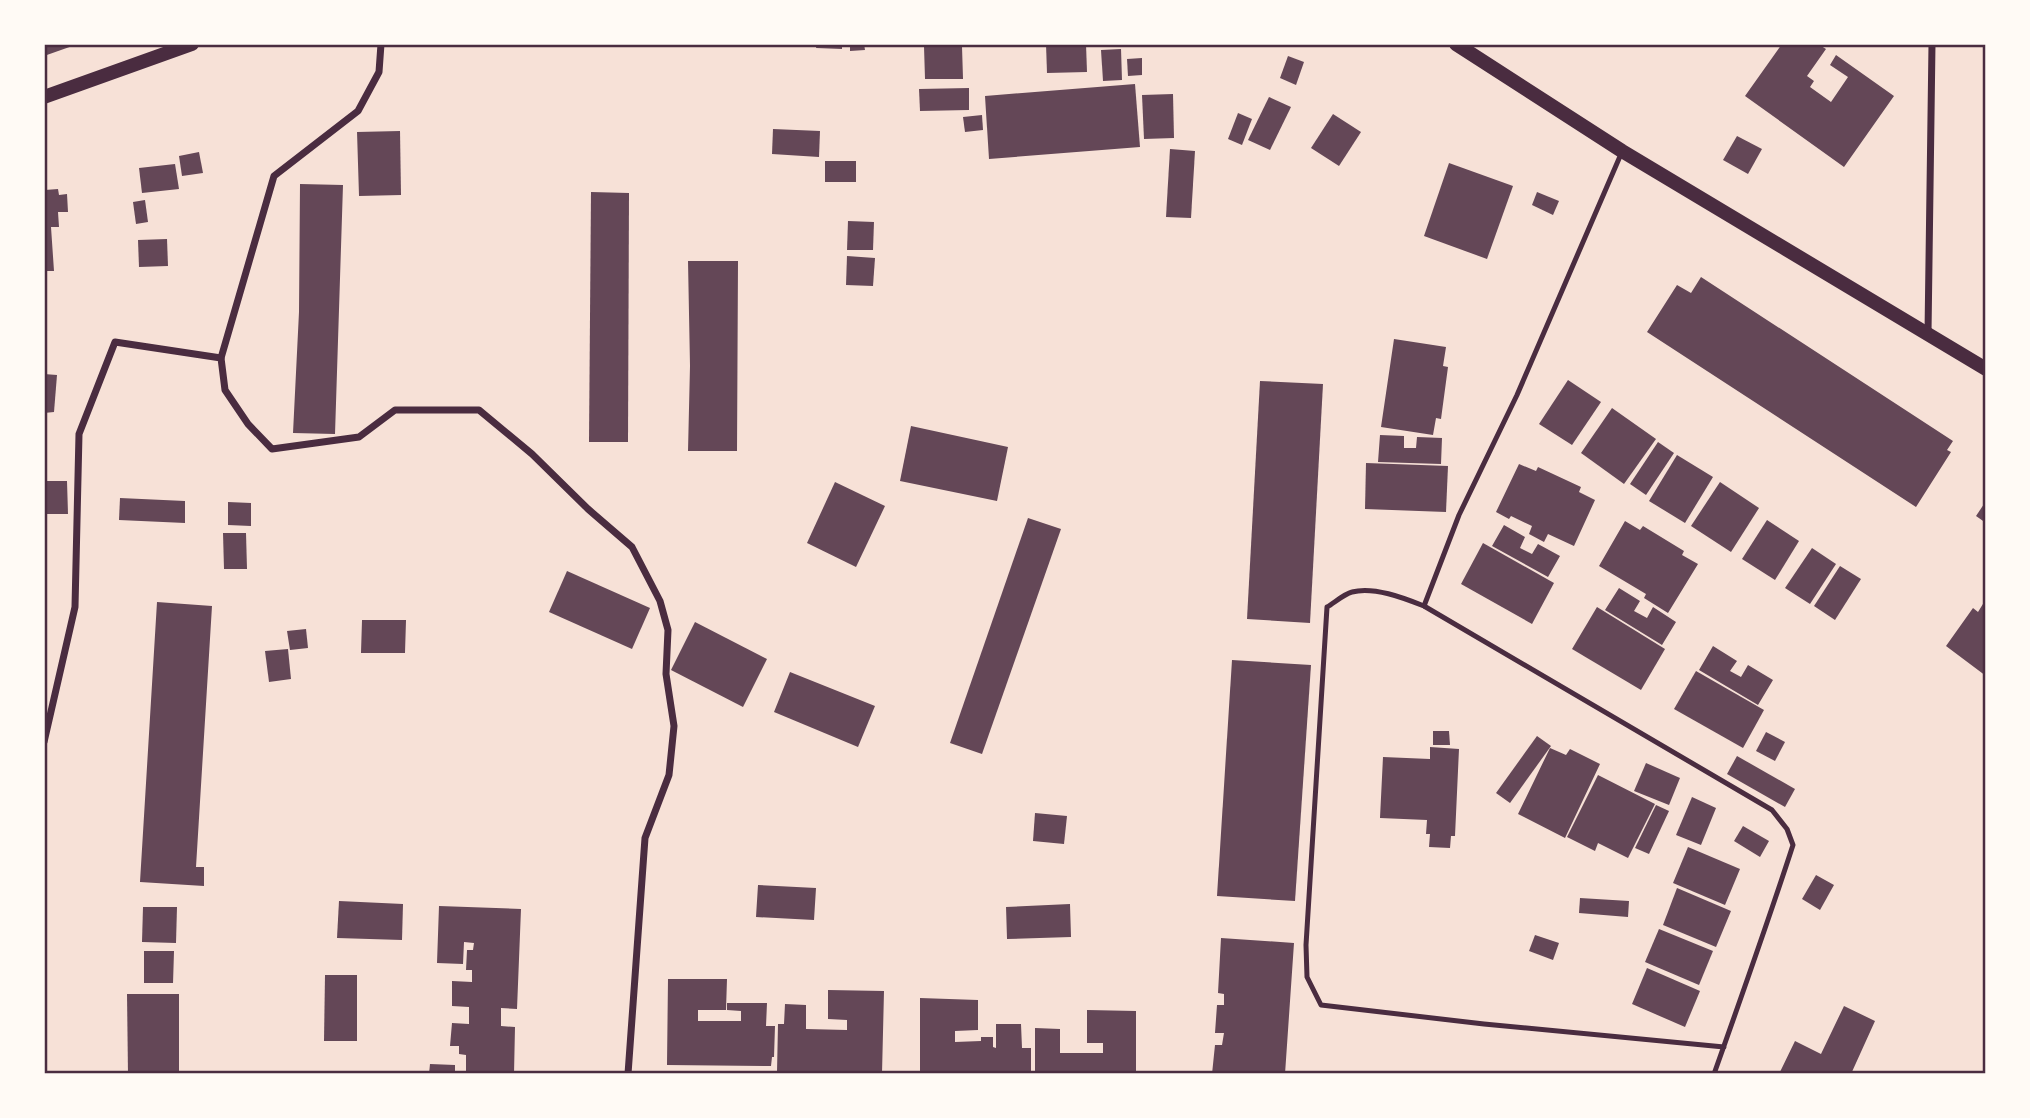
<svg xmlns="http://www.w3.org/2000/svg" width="2030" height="1118" font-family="Signika,sans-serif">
	<rect width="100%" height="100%" fill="#f7e1d7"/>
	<!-- building -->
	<g fill="#644757">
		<path d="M 44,44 L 78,44 L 44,56 Z"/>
		<path d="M 817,44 L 842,44 L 842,49 L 816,48 Z"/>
		<path d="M 850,44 L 864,44 L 865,50 L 850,51 Z"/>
		<path d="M 1046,44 L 1086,44 L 1087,72 L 1047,73 Z"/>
		<path d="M 1782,44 L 1818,44 L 1826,49 L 1807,76 L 1814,81 L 1810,87 L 1831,102 L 1848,77 L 1830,65 L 1836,55 L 1894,96 L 1844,167 L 1745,96 Z"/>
		<path d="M 924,47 L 962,47 L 963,79 L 925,79 Z"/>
		<path d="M 1121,49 L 1122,80 L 1103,81 L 1101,50 Z"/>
		<path d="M 1288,56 L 1304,62 L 1296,85 L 1280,78 Z"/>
		<path d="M 1142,58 L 1142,75 L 1128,76 L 1127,59 Z"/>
		<path d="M 1135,84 L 1140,147 L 989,159 L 985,96 Z"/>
		<path d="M 969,88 L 969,110 L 920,111 L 919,89 Z"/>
		<path d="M 1173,94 L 1174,138 L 1144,139 L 1142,95 Z"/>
		<path d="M 1269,97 L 1291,107 L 1270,150 L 1248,140 Z"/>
		<path d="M 1238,113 L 1252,119 L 1242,145 L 1228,139 Z"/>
		<path d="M 1333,114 L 1361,132 L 1339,166 L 1311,148 Z"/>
		<path d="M 982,115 L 983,130 L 965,132 L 963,117 Z"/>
		<path d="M 773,129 L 820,131 L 819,157 L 772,154 Z"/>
		<path d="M 400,131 L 401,195 L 359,196 L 357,132 Z"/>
		<path d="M 1737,136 L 1762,149 L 1748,174 L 1723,160 Z"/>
		<path d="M 1170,149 L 1195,151 L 1191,218 L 1166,217 Z"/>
		<path d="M 199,152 L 203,173 L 182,176 L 179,156 Z"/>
		<rect x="825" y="161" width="31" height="21"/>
		<path d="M 1449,163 L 1513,186 L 1487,259 L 1424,236 Z"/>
		<path d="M 175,164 L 179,189 L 142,193 L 139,168 Z"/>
		<path d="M 300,184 L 343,185 L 335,434 L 293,433 L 299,312 Z"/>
		<path d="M 58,189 L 59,195 L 67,194 L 68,212 L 58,212 L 59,227 L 51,227 L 54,271 L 44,271 L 44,192 L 45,190 Z"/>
		<path d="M 591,192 L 629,193 L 628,442 L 589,442 Z"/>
		<path d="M 1537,192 L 1559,201 L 1553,215 L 1532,205 Z"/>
		<path d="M 145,200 L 148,222 L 136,224 L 133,202 Z"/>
		<path d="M 848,221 L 874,222 L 873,250 L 847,250 Z"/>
		<path d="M 167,239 L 168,266 L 139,267 L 138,240 Z"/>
		<path d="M 847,256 L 875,258 L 873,286 L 846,285 Z"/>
		<path d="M 688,261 L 738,261 L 737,451 L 688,451 L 690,366 Z"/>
		<path d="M 1701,277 L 1953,441 L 1947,450 L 1951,452 L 1916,507 L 1647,332 L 1677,285 L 1691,293 Z"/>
		<path d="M 1394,339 L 1446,347 L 1443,366 L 1448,367 L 1441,419 L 1436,418 L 1433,435 L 1381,427 Z"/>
		<path d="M 44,374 L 57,375 L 54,412 L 44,413 Z"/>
		<path d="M 1568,380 L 1601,402 L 1572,445 L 1539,424 Z"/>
		<path d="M 1260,381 L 1323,384 L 1310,623 L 1247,619 Z"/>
		<path d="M 1612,408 L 1656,439 L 1624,484 L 1581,453 Z"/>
		<path d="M 911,426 L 1008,447 L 997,501 L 900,481 Z"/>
		<path d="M 1380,435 L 1404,436 L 1404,448 L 1416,448 L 1417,437 L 1442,438 L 1441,464 L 1378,462 Z"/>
		<path d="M 1658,442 L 1674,453 L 1646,495 L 1630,484 Z"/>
		<path d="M 1677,455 L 1713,477 L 1685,523 L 1649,501 Z"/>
		<path d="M 1366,463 L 1448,466 L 1446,512 L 1365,509 Z"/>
		<path d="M 1519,464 L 1536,471 L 1538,467 L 1581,487 L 1579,492 L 1595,500 L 1574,546 L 1548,534 L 1544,542 L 1529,534 L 1532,526 L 1511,516 L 1509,519 L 1496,512 Z"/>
		<path d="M 44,481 L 67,481 L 68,514 L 44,514 Z"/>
		<path d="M 835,482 L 885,506 L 856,567 L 807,543 Z"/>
		<path d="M 1720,482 L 1759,508 L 1731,552 L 1691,526 Z"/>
		<path d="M 120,498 L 185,501 L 185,523 L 119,520 Z"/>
		<path d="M 1986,501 L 1986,523 L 1976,516 Z"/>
		<path d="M 228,502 L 251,503 L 251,526 L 228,525 Z"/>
		<path d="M 1028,518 L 1061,529 L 982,754 L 950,743 Z"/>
		<path d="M 1767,520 L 1799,541 L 1775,580 L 1742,559 Z"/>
		<path d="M 1625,521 L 1640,530 L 1643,526 L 1684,551 L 1682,555 L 1698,564 L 1668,613 L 1644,598 L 1646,594 L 1599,566 Z"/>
		<path d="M 1504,525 L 1525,537 L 1520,548 L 1532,554 L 1538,544 L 1560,556 L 1548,577 L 1492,546 Z"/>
		<path d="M 223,533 L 246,533 L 247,569 L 224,569 Z"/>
		<path d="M 1483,543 L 1554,583 L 1532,624 L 1461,584 Z"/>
		<path d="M 1812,548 L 1836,564 L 1810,604 L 1785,588 Z"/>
		<path d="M 1840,566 L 1861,579 L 1835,620 L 1814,606 Z"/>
		<path d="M 567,571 L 650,608 L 632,649 L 549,612 Z"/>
		<path d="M 1619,588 L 1640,601 L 1634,611 L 1647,618 L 1653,607 L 1676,622 L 1662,645 L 1605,610 Z"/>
		<path d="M 1986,599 L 1986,676 L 1946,646 L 1973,608 L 1978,612 Z"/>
		<path d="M 157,602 L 212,606 L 196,867 L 204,867 L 204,886 L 140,882 Z"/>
		<path d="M 1597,607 L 1665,649 L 1641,690 L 1572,649 Z"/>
		<path d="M 362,620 L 406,620 L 405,653 L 361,653 Z"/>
		<path d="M 695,622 L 767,659 L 743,707 L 671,670 Z"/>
		<path d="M 306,629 L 308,648 L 290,650 L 287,631 Z"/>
		<path d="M 1713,646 L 1737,661 L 1730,671 L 1741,677 L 1748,665 L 1773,680 L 1758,705 L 1699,670 Z"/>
		<path d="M 288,649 L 291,679 L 269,682 L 265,651 Z"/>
		<path d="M 1232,660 L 1311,665 L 1295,901 L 1217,896 Z"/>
		<path d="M 1696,671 L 1764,710 L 1743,748 L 1674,709 Z"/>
		<path d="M 790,672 L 875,706 L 858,747 L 774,712 Z"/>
		<path d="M 1433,731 L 1449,731 L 1450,745 L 1433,745 Z"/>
		<path d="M 1766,732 L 1785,742 L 1775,761 L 1756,751 Z"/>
		<path d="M 1537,736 L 1551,746 L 1510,803 L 1496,793 Z"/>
		<path d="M 1430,747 L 1459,749 L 1455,836 L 1451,836 L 1450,848 L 1429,847 L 1430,834 L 1426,834 L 1427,820 L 1380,818 L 1383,757 L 1430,759 Z"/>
		<path d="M 1550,748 L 1566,755 L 1570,749 L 1600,764 L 1565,838 L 1518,814 Z"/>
		<path d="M 1737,756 L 1795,789 L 1785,807 L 1727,774 Z"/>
		<path d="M 1646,763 L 1680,778 L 1669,805 L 1634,791 Z"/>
		<path d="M 1598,775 L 1655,804 L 1628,858 L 1598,843 L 1595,851 L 1567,837 Z"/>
		<path d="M 1692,797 L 1716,808 L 1701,845 L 1676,835 Z"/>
		<path d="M 1656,805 L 1669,811 L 1649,854 L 1635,848 Z"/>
		<path d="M 1035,813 L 1067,816 L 1064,844 L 1033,841 Z"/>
		<path d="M 1743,826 L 1769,841 L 1760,857 L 1734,841 Z"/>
		<path d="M 1688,847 L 1740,869 L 1725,905 L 1673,883 Z"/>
		<path d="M 1816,875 L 1834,885 L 1820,910 L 1802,899 Z"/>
		<path d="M 758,885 L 816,888 L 814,920 L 756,917 Z"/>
		<path d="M 1677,888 L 1731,911 L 1716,947 L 1663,925 Z"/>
		<path d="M 1580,898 L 1629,901 L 1628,917 L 1579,913 Z"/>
		<path d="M 339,901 L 403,904 L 402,940 L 337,938 Z"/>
		<path d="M 1070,904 L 1071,937 L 1007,939 L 1006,907 Z"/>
		<path d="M 439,906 L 521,909 L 517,1009 L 501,1008 L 501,1026 L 515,1027 L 514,1074 L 466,1074 L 466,1055 L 459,1054 L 459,1046 L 450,1046 L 452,1023 L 469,1024 L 469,1007 L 452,1006 L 452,981 L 472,982 L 472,970 L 466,970 L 467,950 L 473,950 L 474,943 L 464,942 L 463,964 L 437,963 Z"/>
		<path d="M 143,907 L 177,907 L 176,943 L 142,942 Z"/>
		<path d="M 1659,929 L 1713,951 L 1699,985 L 1645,962 Z"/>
		<path d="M 1535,935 L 1559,943 L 1553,960 L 1529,951 Z"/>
		<path d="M 1221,938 L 1294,943 L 1285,1074 L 1212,1074 L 1215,1045 L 1222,1045 L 1224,1033 L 1215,1033 L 1217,1005 L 1224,1005 L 1224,994 L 1218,993 Z"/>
		<path d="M 144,951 L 174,951 L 173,983 L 144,983 Z"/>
		<path d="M 1647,968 L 1700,991 L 1685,1027 L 1632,1004 Z"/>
		<path d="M 325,975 L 357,975 L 357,1041 L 324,1041 Z"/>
		<path d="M 668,979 L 727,979 L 726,1010 L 698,1010 L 698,1021 L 741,1021 L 741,1011 L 727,1010 L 727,1003 L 767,1003 L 766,1026 L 775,1026 L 774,1057 L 772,1057 L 771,1066 L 667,1065 Z"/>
		<path d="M 828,990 L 884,991 L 882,1074 L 777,1072 L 778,1024 L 784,1024 L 785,1004 L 806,1005 L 806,1029 L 847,1030 L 847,1020 L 828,1019 Z"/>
		<path d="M 127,994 L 179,994 L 179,1074 L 128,1074 Z"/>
		<path d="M 920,998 L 978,1000 L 978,1030 L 955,1031 L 955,1042 L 981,1041 L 981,1037 L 993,1037 L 993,1047 L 996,1048 L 996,1024 L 1021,1024 L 1022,1048 L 1031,1048 L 1031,1074 L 920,1074 Z"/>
		<path d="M 1844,1006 L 1875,1021 L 1851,1074 L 1779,1074 L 1795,1041 L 1821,1054 Z"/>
		<path d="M 1087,1010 L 1136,1011 L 1136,1074 L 1035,1074 L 1035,1028 L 1060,1029 L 1060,1053 L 1103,1053 L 1103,1043 L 1087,1043 Z"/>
		<path d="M 430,1064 L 455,1065 L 455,1074 L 429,1074 Z"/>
	</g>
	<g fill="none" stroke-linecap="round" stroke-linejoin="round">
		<!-- service -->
		<g stroke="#4a2c40" stroke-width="5">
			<path d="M 1424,606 L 1459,515 L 1517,395 L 1621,154"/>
			<path d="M 1714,1074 C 1741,998 1768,922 1793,845 L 1787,829 L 1772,810 L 1424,606 C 1404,598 1373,586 1352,592 C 1344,594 1334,603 1327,607 L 1306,945 L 1307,977 L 1321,1005 L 1484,1024 L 1724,1047"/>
		</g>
		<!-- minor -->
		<g stroke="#4a2c40" stroke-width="7">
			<path d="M 1928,333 L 1932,44"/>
			<path d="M 221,358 L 274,176 L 358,111 L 379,72 L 381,44"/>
			<path d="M 44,742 L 75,607 L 79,434 L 115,342 L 221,358 L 225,390 L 248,424 L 272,449 L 359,437 L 395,410 L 479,410 L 532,454 L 588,509 L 632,547 L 660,601 L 668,630 L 666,674 L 674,726 L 669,775 L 645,838 L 628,1074"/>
		</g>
		<!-- secondary -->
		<g stroke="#4a2c40" stroke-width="14">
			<path d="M 1456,44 L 1622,151 L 1986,369"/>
			<path d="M 44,97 L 192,44"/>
		</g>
	</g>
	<!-- border -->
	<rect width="2030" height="1118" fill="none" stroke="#fffaf5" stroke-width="91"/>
	<rect x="46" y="46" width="1938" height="1026" fill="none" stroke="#4a2c40" stroke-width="2.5"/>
</svg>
